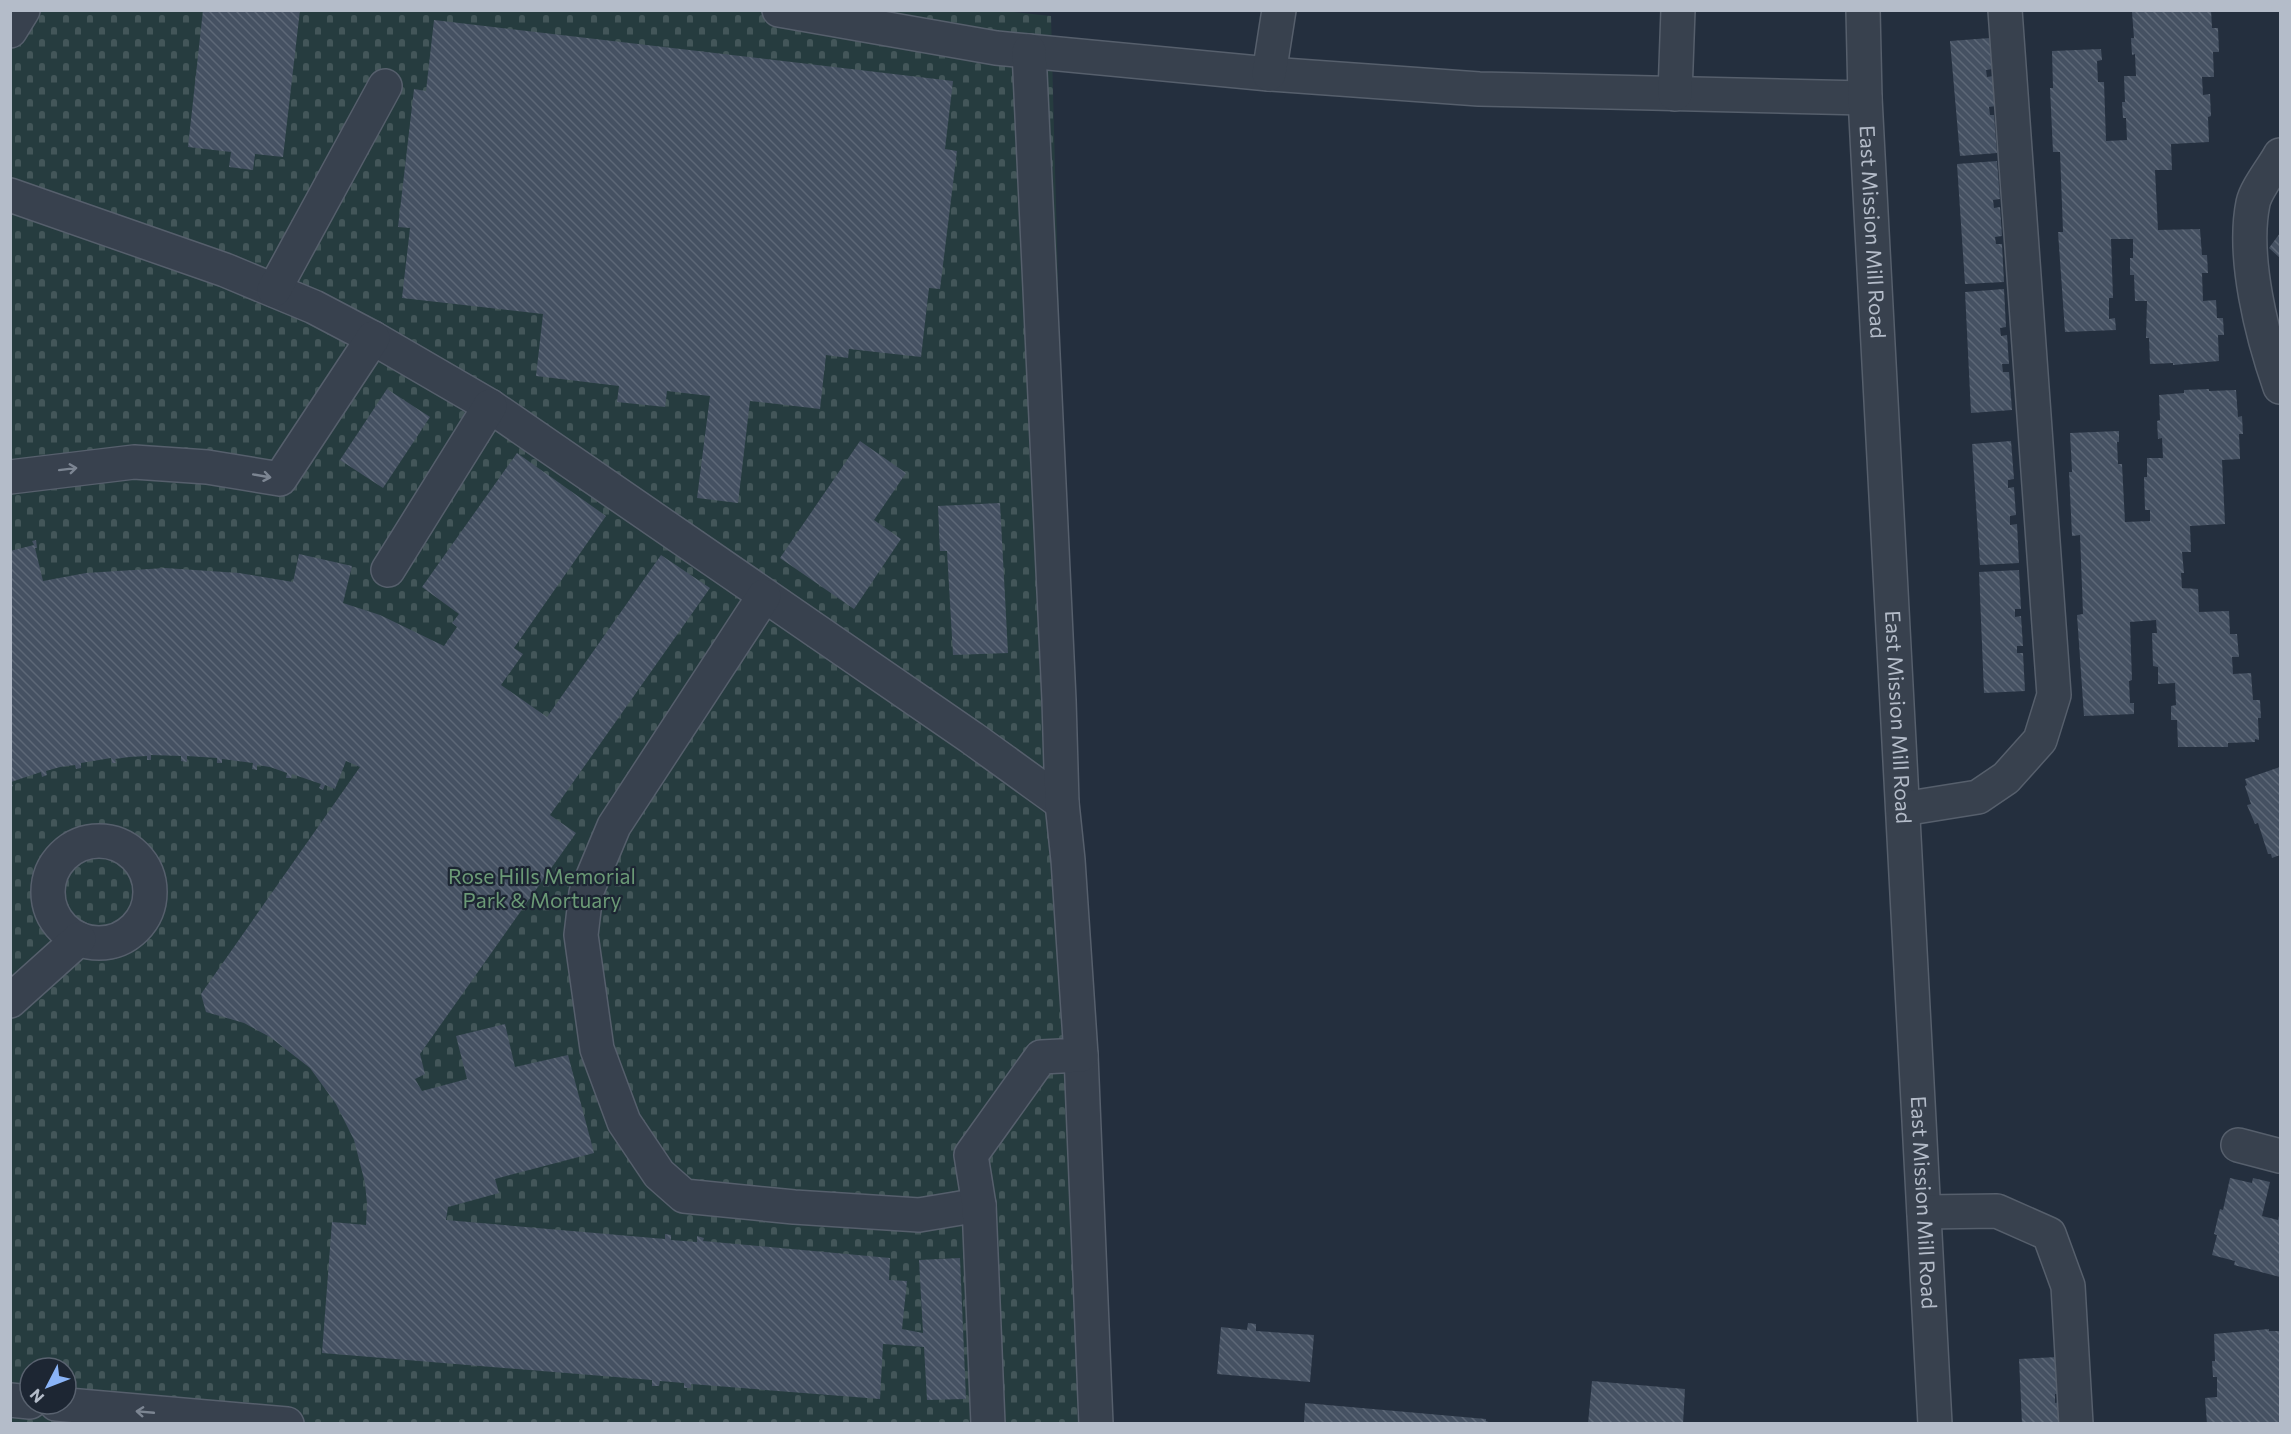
<svg xmlns="http://www.w3.org/2000/svg" width="2291" height="1434" font-family="Commissioner,sans-serif">
	<defs>
		<pattern id="cemetery-stones" width="16" height="16" patternUnits="userSpaceOnUse" patternTransform="scale(1.5)"><rect width="16" height="16" fill="#263c3f"/><path d="M2 7V4a2 2 0 0 1 4 0v3zM10 15v-3a2 2 0 0 1 4 0v3z" fill="#435659"/></pattern>
		<pattern id="building-back-hatch" width="6" height="6" patternUnits="userSpaceOnUse" patternTransform="scale(1.5)"><rect width="6" height="6" fill="#455162"/><path d="M-1 5l2 2M0 0l6 6M5-1l2 2" fill="none" stroke="#5d6877"/></pattern>
	</defs>
	<rect width="100%" height="100%" fill="#242f3e"/>
	<!-- cemetery -->
	<path fill="url(#cemetery-stones)" fill-rule="evenodd" d="M 995,10 L 1051,16 L 1088,1423 L 11,1423 L 10,11 ZM 30,1368 L 66,1368 L 66,1404 L 30,1404 Z"/>
	<!-- building -->
	<g fill="url(#building-back-hatch)">
		<path d="M 203,10 L 300,10 L 283,157 L 255,154 L 253,170 L 229,167 L 231,152 L 188,147 Z"/>
		<path d="M 2149,10 L 2211,10 L 2212,28 L 2218,28 L 2219,52 L 2213,52 L 2214,77 L 2202,77 L 2203,95 L 2210,94 L 2211,116 L 2208,117 L 2209,142 L 2171,144 L 2172,170 L 2155,170 L 2158,230 L 2200,229 L 2202,255 L 2207,255 L 2208,273 L 2202,273 L 2203,301 L 2216,300 L 2217,318 L 2223,318 L 2224,335 L 2218,335 L 2219,361 L 2173,365 L 2173,363 L 2150,364 L 2149,338 L 2146,338 L 2147,301 L 2135,301 L 2134,275 L 2130,275 L 2130,258 L 2133,258 L 2133,239 L 2111,239 L 2113,298 L 2109,298 L 2109,319 L 2115,318 L 2116,330 L 2065,332 L 2058,232 L 2063,232 L 2060,152 L 2053,152 L 2050,88 L 2053,88 L 2052,51 L 2101,49 L 2102,60 L 2097,61 L 2098,82 L 2104,82 L 2106,141 L 2127,140 L 2126,118 L 2123,118 L 2122,102 L 2125,102 L 2124,76 L 2136,76 L 2135,54 L 2132,55 L 2131,38 L 2134,38 L 2132,12 Z"/>
		<path d="M 434,20 L 953,81 L 945,149 L 957,151 L 940,289 L 929,288 L 921,357 L 849,349 L 848,358 L 826,355 L 820,409 L 750,401 L 738,503 L 697,498 L 710,396 L 667,391 L 665,407 L 617,402 L 619,386 L 536,376 L 543,314 L 402,298 L 410,228 L 398,227 L 414,89 L 426,91 Z"/>
		<path d="M 1990,38 L 1993,69 L 1986,70 L 1987,77 L 1993,76 L 1996,106 L 1989,107 L 1990,115 L 1994,115 L 1997,153 L 1960,156 L 1950,41 Z"/>
		<path d="M 1997,161 L 2000,199 L 1993,200 L 1994,208 L 2000,207 L 2002,236 L 1995,237 L 1996,244 L 2002,244 L 2004,282 L 1965,284 L 1957,164 Z"/>
		<path d="M 2280,233 L 2280,258 L 2269,248 Z"/>
		<path d="M 2004,289 L 2006,327 L 2000,328 L 2001,336 L 2007,335 L 2009,364 L 2002,364 L 2003,372 L 2009,372 L 2012,410 L 1971,413 L 1965,292 Z"/>
		<path d="M 387,389 L 430,417 L 383,488 L 340,460 Z"/>
		<path d="M 2209,389 L 2209,391 L 2236,390 L 2238,417 L 2242,416 L 2243,434 L 2239,434 L 2240,459 L 2222,460 L 2225,524 L 2190,526 L 2191,552 L 2182,552 L 2184,573 L 2181,573 L 2182,588 L 2198,589 L 2199,612 L 2229,611 L 2230,634 L 2237,634 L 2239,657 L 2232,657 L 2233,674 L 2251,673 L 2253,700 L 2260,700 L 2261,718 L 2258,718 L 2259,740 L 2255,739 L 2255,742 L 2228,743 L 2228,747 L 2178,747 L 2177,720 L 2171,720 L 2171,706 L 2176,705 L 2175,683 L 2158,684 L 2158,667 L 2153,666 L 2152,633 L 2157,633 L 2156,620 L 2130,622 L 2132,680 L 2129,681 L 2130,703 L 2134,703 L 2134,714 L 2084,716 L 2077,615 L 2083,614 L 2080,535 L 2072,536 L 2069,472 L 2072,472 L 2070,433 L 2119,431 L 2119,442 L 2117,442 L 2118,464 L 2122,464 L 2125,522 L 2150,521 L 2150,510 L 2145,510 L 2144,477 L 2147,477 L 2147,458 L 2163,458 L 2162,438 L 2158,439 L 2157,421 L 2160,420 L 2159,395 L 2184,393 L 2184,390 Z"/>
		<path d="M 860,441 L 906,473 L 874,520 L 901,539 L 854,609 L 780,558 Z"/>
		<path d="M 2011,441 L 2014,479 L 2008,480 L 2008,488 L 2014,487 L 2016,515 L 2010,516 L 2010,525 L 2017,524 L 2019,563 L 1980,565 L 1972,444 Z"/>
		<path d="M 517,453 L 606,516 L 514,648 L 523,654 L 501,685 L 547,717 L 661,555 L 710,588 L 550,815 L 576,833 L 420,1054 L 425,1074 L 415,1079 L 422,1091 L 467,1079 L 456,1036 L 505,1024 L 515,1067 L 568,1055 L 594,1153 L 495,1179 L 499,1193 L 448,1207 L 446,1220 L 665,1239 L 665,1234 L 671,1235 L 671,1240 L 697,1242 L 697,1236 L 704,1238 L 703,1241 L 890,1258 L 889,1280 L 907,1281 L 902,1329 L 923,1333 L 919,1260 L 960,1258 L 966,1399 L 927,1400 L 924,1347 L 883,1344 L 880,1399 L 691,1384 L 691,1388 L 684,1388 L 684,1383 L 660,1381 L 659,1386 L 652,1386 L 652,1380 L 322,1353 L 332,1222 L 366,1225 L 367,1204 L 365,1183 L 354,1140 L 336,1104 L 310,1068 L 270,1037 L 244,1023 L 206,1012 L 201,994 L 360,767 L 346,761 L 335,789 L 325,785 L 323,790 L 319,788 L 321,784 L 292,774 L 291,778 L 286,778 L 287,773 L 270,767 L 257,765 L 257,770 L 252,769 L 253,763 L 222,759 L 222,763 L 217,763 L 217,758 L 187,756 L 187,762 L 181,761 L 181,756 L 151,755 L 151,760 L 147,760 L 147,756 L 129,757 L 115,759 L 116,763 L 112,763 L 111,758 L 81,763 L 81,768 L 76,769 L 75,765 L 60,767 L 46,771 L 47,775 L 42,777 L 41,772 L 11,782 L 13,786 L 10,787 L 10,551 L 34,545 L 32,541 L 36,540 L 37,548 L 35,548 L 43,581 L 86,573 L 165,568 L 239,573 L 293,582 L 299,554 L 352,566 L 343,603 L 380,615 L 444,646 L 457,627 L 452,623 L 459,614 L 422,587 Z"/>
		<path d="M 1000,503 L 1008,653 L 953,655 L 947,551 L 940,551 L 938,506 Z"/>
		<path d="M 2019,570 L 2021,609 L 2015,609 L 2015,617 L 2021,616 L 2023,646 L 2017,646 L 2017,653 L 2023,653 L 2025,691 L 1984,693 L 1979,572 Z"/>
		<path d="M 2280,767 L 2280,855 L 2272,858 L 2271,854 L 2268,854 L 2258,823 L 2255,824 L 2247,805 L 2251,804 L 2245,786 L 2247,785 L 2245,779 Z"/>
		<path d="M 2230,1178 L 2252,1183 L 2253,1178 L 2270,1182 L 2262,1216 L 2278,1220 L 2280,1212 L 2280,1277 L 2234,1265 L 2235,1261 L 2212,1255 L 2217,1235 L 2214,1234 L 2220,1209 L 2223,1210 Z"/>
		<path d="M 1248,1323 L 1256,1324 L 1256,1331 L 1314,1335 L 1310,1382 L 1217,1374 L 1221,1327 L 1247,1330 Z"/>
		<path d="M 2269,1329 L 2269,1331 L 2280,1331 L 2280,1424 L 2207,1424 L 2205,1398 L 2217,1397 L 2217,1377 L 2213,1377 L 2212,1361 L 2215,1361 L 2214,1334 Z"/>
		<path d="M 2058,1357 L 2060,1394 L 2055,1394 L 2055,1403 L 2061,1402 L 2062,1424 L 2022,1424 L 2019,1359 Z"/>
		<path d="M 1592,1381 L 1685,1389 L 1683,1424 L 1588,1424 Z"/>
		<path d="M 1305,1403 L 1486,1419 L 1486,1421 L 1494,1424 L 1304,1424 Z"/>
	</g>
	<g fill="none" stroke-linecap="round" stroke-linejoin="round">
		<!-- minor casing -->
		<g stroke="#565f6c" stroke-width="36">
			<g id="minor">
				<path d="M 779,10 L 996,48 L 1269,74 L 1479,89 L 1865,98"/>
				<path id="s1" d="M 1863,10 L 1865,98 L 1935,1424"/>
				<path d="M 10,31 L 23,10"/>
				<path d="M 1269,74 L 1279,10"/>
				<path d="M 1675,94 L 1678,10"/>
				<path d="M 2280,155 C 2273,168 2256,189 2253,203 C 2242,257 2262,336 2280,387"/>
				<path d="M 10,195 L 225,270 L 314,307 L 373,338 L 490,406 L 972,738 L 1062,803"/>
				<path d="M 274,290 L 385,86"/>
				<path d="M 10,477 L 134,462 L 207,467 L 280,479 L 373,338"/>
				<path d="M 388,570 L 490,406"/>
				<path d="M 764,596 L 614,826 L 586,893 L 581,935 L 597,1049 L 624,1122 L 659,1174 L 684,1196 L 794,1207 L 919,1215 L 979,1205"/>
				<path d="M 1903,809 L 1978,797 L 2006,778 L 2040,740 L 2054,695 L 2005,10"/>
				<circle cx="99" cy="892" r="51"/>
				<path d="M 10,1001 L 79,939"/>
				<path d="M 1081,1055 L 1096,1424"/>
				<path d="M 2238,1145 L 2280,1156"/>
				<path d="M 1924,1212 L 1997,1211 L 2049,1234 L 2068,1286 L 2076,1424"/>
				<path d="M 10,1400 L 30,1402"/>
				<path d="M 56,1404 L 287,1424"/>
				<path d="M 988,1424 L 979,1205 L 971,1155 L 1041,1057 L 1081,1055 L 1068,860 L 1062,803 L 1059,700 L 1029,51"/>
			</g>
		</g>
		<!-- minor -->
		<use href="#minor" stroke="#38414e" stroke-width="33"/>
	</g>
	<!-- one-way arrows -->
	<defs><path id="oneway-shaft" d="M-6 0H5M1.5-3L5.5 0L1.5 3" fill="none" stroke-width="1.6" stroke-linecap="round" stroke-linejoin="round" transform="scale(1.5)"/></defs>
	<g stroke="#7c8592">
		<use href="#oneway-shaft" transform="translate(68 469) rotate(-7)"/>
		<use href="#oneway-shaft" transform="translate(262 476) rotate(10)"/>
		<use href="#oneway-shaft" transform="translate(145 1412) rotate(-175)"/>
	</g>
	<g text-anchor="middle" stroke-width="4.5" stroke-linejoin="round" paint-order="stroke">
		<!-- street labels -->
		<g font-size="21" fill="#b4bcc9" stroke="#1d2633">
			<text dy="7" stroke="none"><textPath href="#s1" startOffset="222">East Mission Mill Road</textPath></text>
			<text dy="7" stroke="none"><textPath href="#s1" startOffset="708">East Mission Mill Road</textPath></text>
			<text dy="7" stroke="none"><textPath href="#s1" startOffset="1194">East Mission Mill Road</textPath></text>
		</g>
		<!-- park labels -->
		<g font-size="21" fill="#6b9a76" stroke="#1d2633">
			<text x="542" y="884">Rose Hills Memorial<tspan x="542" dy="24">Park &amp; Mortuary</tspan></text>
		</g>
	</g>
	<!-- border -->
	<rect width="2291" height="1434" fill="none" stroke="#b4bcc9" stroke-width="24"/>
	<!-- north arrow -->
	<g transform="translate(48 1386) rotate(228)"><circle r="28" fill="#1d2633" stroke="#59626f" stroke-width="1.5"/>
	<path d="M0-4.5L10 22L0 15L-10 22Z" fill="#8ab4f8"/>
	<text y="-9" font-size="16" font-weight="bold" text-anchor="middle" fill="#b4bcc9">N</text>
	</g>
</svg>
